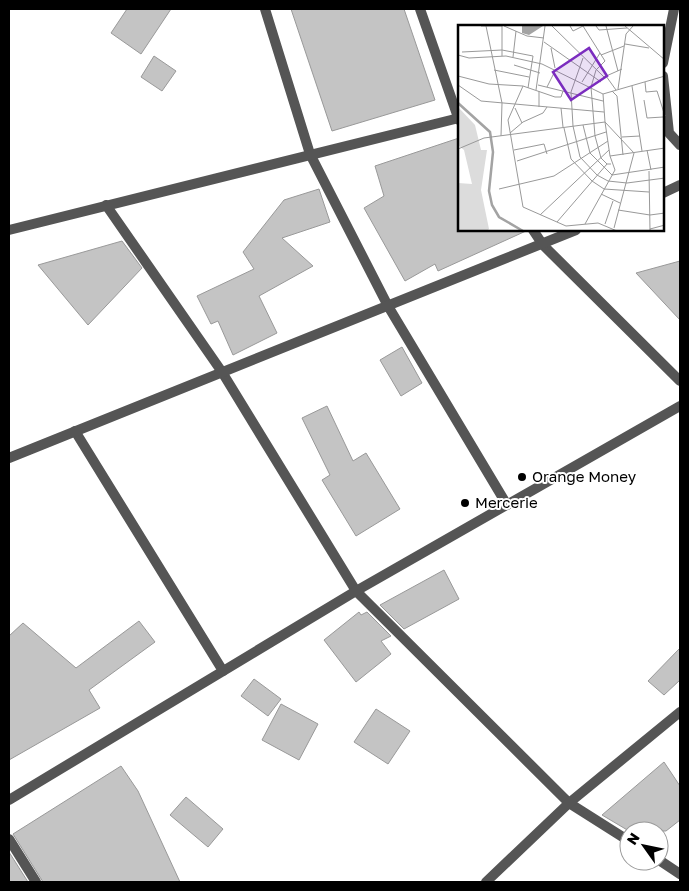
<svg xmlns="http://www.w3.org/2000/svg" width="689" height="891" font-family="'Golos Text',sans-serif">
	<rect width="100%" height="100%" fill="#fff"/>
	<!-- building -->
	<g fill="#c4c4c4" stroke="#999">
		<path d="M 127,9 L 171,9 L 141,54 L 111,33 Z"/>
		<path d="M 291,9 L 404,9 L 435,100 L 332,131 Z"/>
		<path d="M 154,56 L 176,71 L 162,91 L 141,77 Z"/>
		<path d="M 459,138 L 459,230 L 526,231 L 438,271 L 435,264 L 405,281 L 364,208 L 384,196 L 375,166 Z"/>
		<path d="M 319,189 L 330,222 L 282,238 L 313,266 L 259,296 L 277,333 L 233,355 L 218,321 L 211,324 L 197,296 L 254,269 L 243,252 L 284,200 Z"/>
		<path d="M 122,241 L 142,268 L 88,325 L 38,265 Z"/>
		<path d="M 680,261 L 680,320 L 636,273 Z"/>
		<path d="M 402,347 L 422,383 L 401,396 L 380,360 Z"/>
		<path d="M 327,406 L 353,461 L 366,453 L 400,509 L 356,536 L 322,480 L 330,475 L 302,418 Z"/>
		<path d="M 444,570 L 459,599 L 404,629 L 380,605 Z"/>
		<path d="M 359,612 L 361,615 L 367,612 L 391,636 L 381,641 L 391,654 L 356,682 L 324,640 Z"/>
		<path d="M 139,621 L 155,642 L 89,690 L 100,708 L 9,760 L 9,636 L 23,623 L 76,668 Z"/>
		<path d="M 680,648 L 680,680 L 664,695 L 648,681 Z"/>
		<path d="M 254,679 L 281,699 L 268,716 L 241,696 Z"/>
		<path d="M 281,704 L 318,724 L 299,760 L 262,740 Z"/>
		<path d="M 376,709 L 410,731 L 388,764 L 354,742 Z"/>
		<path d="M 664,762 L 680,786 L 680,820 L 666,831 L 629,831 L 602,815 Z"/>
		<path d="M 121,766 L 138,791 L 180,882 L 43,882 L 13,834 Z"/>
		<path d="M 186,797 L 223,829 L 208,847 L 170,815 Z"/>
		<path d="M 9,852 L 28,882 L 9,882 Z"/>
	</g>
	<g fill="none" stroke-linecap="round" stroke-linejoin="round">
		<!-- minor -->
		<g stroke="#555" stroke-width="10">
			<path d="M 265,9 L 310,154 L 388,306 L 507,505"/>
			<path d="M 420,9 L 459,120"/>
			<path d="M 663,76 L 669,133 L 680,145"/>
			<path d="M 663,193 L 680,185"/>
			<path d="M 106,205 L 222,372 L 356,591 L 569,803 L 629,841"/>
			<path d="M 533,230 L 543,245 L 680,381"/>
			<path d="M 75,431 L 223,671"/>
			<path d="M 9,458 L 576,230"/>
			<path d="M 9,839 L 36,882"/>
			<path d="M 659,860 L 680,874"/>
			<path d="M 486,882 L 569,803 L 680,712"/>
		</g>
		<!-- tertiary -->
		<g stroke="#555" stroke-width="10">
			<path d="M 663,63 L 674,9"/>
			<path d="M 9,230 L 459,118"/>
			<path d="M 9,800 L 356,591 L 680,406"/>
		</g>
	</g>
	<!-- markers -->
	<g fill="#000" stroke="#fff" stroke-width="2">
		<circle cx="522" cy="477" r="5"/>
		<circle cx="465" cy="503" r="5"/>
	</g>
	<g text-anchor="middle" stroke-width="4" stroke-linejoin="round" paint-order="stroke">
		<!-- poi labels -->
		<g font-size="15" fill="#000" stroke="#fff" text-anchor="start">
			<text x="532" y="482">Orange Money</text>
			<text x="475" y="508">Mercerie</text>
		</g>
	</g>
	<!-- overview -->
	<g transform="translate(458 25)">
		<rect width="206" height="206" fill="#fff"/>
		<path d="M 0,82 L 17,100 L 23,125 L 29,125 L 23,165 L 31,204 L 29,206 L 0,206 L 0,158 L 14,159 L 6,125 L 0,120 Z" fill="#dcdcdc"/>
		<path d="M 64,1 L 85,1 L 71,10 L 64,8 Z" fill="#a3a3a3"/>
		<path fill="none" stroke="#a3a3a3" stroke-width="2.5" d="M 0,78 L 32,107 L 35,127 L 31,166 L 34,180 L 41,192 L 65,206"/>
		<path fill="none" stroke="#999" stroke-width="1" d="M 23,1 L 44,1M 28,1 L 44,78 L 43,111M 46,1 L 69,11 L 86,13M 94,1 L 146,52 L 164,44M 112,1 L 115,6 L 125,1M 125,1 L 147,36 L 138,45 L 133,62 L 137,111 L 143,133 L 149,139M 138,1 L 141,5 L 169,3M 148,1 L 160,46M 167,1 L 207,35M 86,17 L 143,57M 167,19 L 191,23M 93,23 L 97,43M 4,27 L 44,25 L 75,31 L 70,63M 0,30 L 11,33 L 48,31 L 84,39 L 145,69M 143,30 L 166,21M 44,31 L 44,1M 55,32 L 58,6M 125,33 L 113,67 L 115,101 L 122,132 L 139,150 L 150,156 L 169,158 L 207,153M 56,40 L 82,48M 36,45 L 71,52M 0,51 L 31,59 L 65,61 L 97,72 L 103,72 L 105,66M 148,51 L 158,65M 124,57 L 142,28M 187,57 L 188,67 L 199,66 L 207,91M 0,60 L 23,76 L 146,87M 80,60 L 145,76M 65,61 L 50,95 L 65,182 L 108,201 L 140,198 L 159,206M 174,61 L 184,126M 89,62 L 98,44M 160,64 L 168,9 L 175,1M 78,65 L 87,1M 154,66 L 159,71 L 165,130M 186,75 L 189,93 L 205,92M 81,82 L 81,66M 57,83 L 64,98M 103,83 L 105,102M 147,97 L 176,128 L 156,203M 147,97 L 152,131 L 207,123M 125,100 L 132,128 L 154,150 L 207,142M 106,103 L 113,134 L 134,156 L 146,164 L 191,167M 52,108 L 65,97 L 85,88 L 89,82M 164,112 L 182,111M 0,124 L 26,113 L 147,97 L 145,69 L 207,51M 56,125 L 86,119 L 89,129M 189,125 L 193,145M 59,136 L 148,107M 191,146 L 192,206M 41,164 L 96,151 L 150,116M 143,169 L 162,178M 160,185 L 192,190 L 207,188M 82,190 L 151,125M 99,197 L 149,139 L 153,139M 127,199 L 157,145 L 152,131M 147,199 L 155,176M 192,204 L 207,200"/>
		<path fill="#7b2cbf" fill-opacity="0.15" stroke="#7b2cbf" stroke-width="2.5" d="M 131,23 L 149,51 L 113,75 L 95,47 Z"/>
		<rect width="206" height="206" fill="none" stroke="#000" stroke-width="2.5"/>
	</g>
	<!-- border -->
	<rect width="689" height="891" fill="none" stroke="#000000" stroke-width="20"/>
	<!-- north arrow -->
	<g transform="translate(644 846) rotate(303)"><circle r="24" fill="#ffffff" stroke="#999999"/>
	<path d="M0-4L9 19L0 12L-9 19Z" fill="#000000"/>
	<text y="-8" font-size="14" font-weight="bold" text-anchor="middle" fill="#000000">N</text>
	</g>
</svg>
